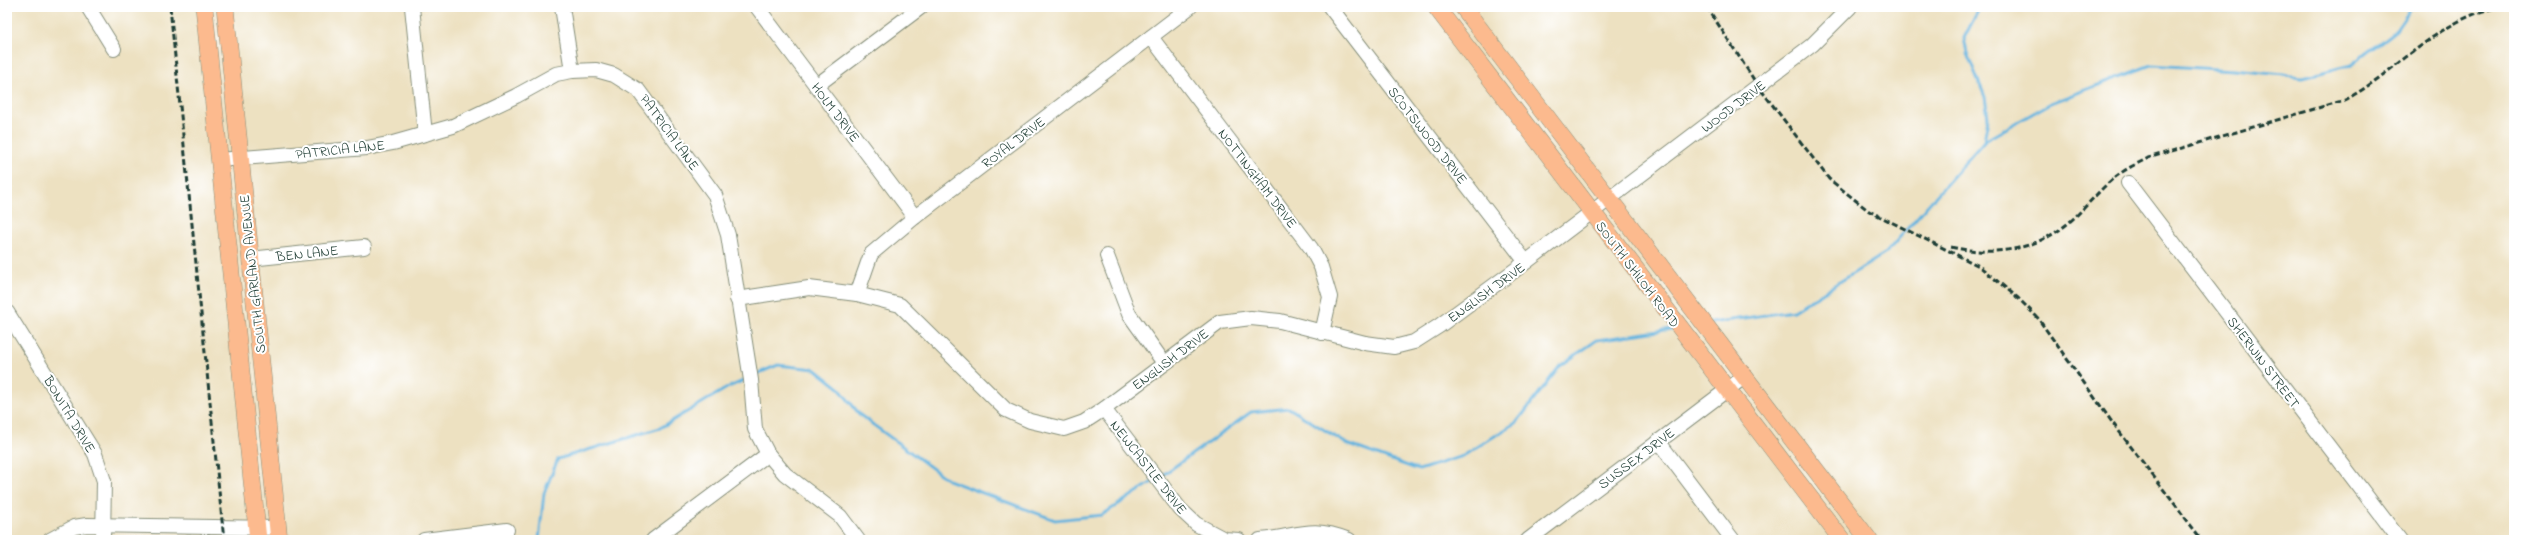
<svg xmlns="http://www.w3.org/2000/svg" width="2521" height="547" font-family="'Indie Flower',sans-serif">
	<rect width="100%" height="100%" fill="#fff"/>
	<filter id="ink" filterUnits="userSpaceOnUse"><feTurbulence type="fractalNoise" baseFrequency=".025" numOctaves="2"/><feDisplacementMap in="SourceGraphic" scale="8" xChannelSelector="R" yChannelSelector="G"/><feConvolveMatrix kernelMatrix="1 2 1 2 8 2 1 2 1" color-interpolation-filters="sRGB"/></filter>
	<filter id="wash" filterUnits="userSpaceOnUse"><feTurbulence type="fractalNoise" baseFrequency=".012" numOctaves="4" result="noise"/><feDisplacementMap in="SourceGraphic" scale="16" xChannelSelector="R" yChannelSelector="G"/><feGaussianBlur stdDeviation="0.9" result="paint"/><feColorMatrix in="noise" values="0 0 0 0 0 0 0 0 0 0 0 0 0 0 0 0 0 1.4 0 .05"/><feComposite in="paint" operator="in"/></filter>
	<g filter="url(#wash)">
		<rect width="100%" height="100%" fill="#ede1c1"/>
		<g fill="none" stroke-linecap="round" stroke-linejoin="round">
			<!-- stream -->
			<g stroke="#65b4df" stroke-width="3">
				<path d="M 1980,7 L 1964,38 L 1967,53 L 1985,97 L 1988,118 L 1984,141"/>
				<path d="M 1711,323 L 1793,311 L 1886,253 L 1984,141 L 2051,103 L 2151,65 L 2233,70 L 2303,77 L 2351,65 L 2396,30 L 2412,7"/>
				<path d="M 754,375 L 778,365 L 815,369 L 838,387 L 860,415 L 948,480 L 1055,520 L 1102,515 L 1154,481"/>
				<path d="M 1160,477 L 1251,412 L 1289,408 L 1347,444 L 1419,470 L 1463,456 L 1517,422 L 1560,366 L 1597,340 L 1672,329"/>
				<path d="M 539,540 L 544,493 L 558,459 L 660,428 L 727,388 L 747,379"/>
			</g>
		</g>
	</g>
	<g filter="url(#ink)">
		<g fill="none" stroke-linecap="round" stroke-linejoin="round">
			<!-- minor casing -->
			<g stroke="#868f7a" stroke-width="16">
				<g id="minor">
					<path d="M 88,7 L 114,49"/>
					<path d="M 412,7 L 425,134"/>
					<path d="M 562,7 L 572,71"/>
					<path d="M 757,7 L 915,217"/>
					<path d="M 1330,7 L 1526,262"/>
					<path d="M 1151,37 L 1311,248 L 1321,267 L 1330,297 L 1322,333"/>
					<path d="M 816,86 L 921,7"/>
					<path d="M 219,160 L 367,148 L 393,143 L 453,126 L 516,96 L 556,74 L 572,71 L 596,70 L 614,75 L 638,90 L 715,195 L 728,235 L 751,380 L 755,429 L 768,454 L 785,474 L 840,516 L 858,540"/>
					<path d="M 2128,183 L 2400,540"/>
					<path d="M 1107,256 L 1129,314 L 1164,363"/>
					<path d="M 250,259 L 364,247"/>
					<path d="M 857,294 L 871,254 L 915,217 L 1190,7"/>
					<path d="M 737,299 L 809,288 L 857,294 L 900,305 L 1006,410 L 1030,421 L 1064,429 L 1084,422 L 1104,409 L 1220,322 L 1251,318 L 1280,321 L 1365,343 L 1394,347 L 1414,342 L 1439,326 L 1526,262 L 1812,45 L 1850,7"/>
					<path d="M 7,312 L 95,454 L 104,481 L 103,540"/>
					<path d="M 1104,409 L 1180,509 L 1196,524 L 1224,539 L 1239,540"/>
					<path d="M 1658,441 L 1733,540"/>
					<path d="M 50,540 L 74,527 L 87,525 L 278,528"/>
					<path d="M 424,540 L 507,530"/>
					<path d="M 653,540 L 768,454"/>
					<path d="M 1260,540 C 1297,537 1310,524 1349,540"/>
					<path d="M 1528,540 L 1744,377"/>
				</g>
			</g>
			<!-- major casing -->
			<g stroke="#868f7a" stroke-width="18">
				<g id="major">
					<path d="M 204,7 L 258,540"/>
					<path d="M 225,7 L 279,540"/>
					<path d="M 1436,7 L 1842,540"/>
					<path d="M 1463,7 L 1869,540"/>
				</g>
			</g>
			<!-- minor -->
			<use href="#minor" stroke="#fff" stroke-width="14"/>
			<!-- major -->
			<use href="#major" stroke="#fcba8e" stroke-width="17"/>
			<!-- rail -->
			<g stroke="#1f3d34" stroke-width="3" stroke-dasharray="6 3" stroke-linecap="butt">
				<path d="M 170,7 L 224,540"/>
				<path d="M 1707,7 L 1758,86 L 1829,179 L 1869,211 L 1979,266 L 2018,298 L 2037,317 L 2112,422 L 2202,540"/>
				<path d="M 1951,247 C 1996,257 2040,250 2074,218 C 2090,203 2104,184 2121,173 C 2129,167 2139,163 2148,158 L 2345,100 C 2397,72 2441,16 2501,7"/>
			</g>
		</g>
	</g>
	<g text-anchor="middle" stroke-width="4" stroke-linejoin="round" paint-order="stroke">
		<!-- street labels -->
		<g font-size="14" fill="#1f3d34" stroke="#fff">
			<text transform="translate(1733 106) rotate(-37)" y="5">WOOD DRIVE</text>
			<text transform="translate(836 112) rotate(53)" y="5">HOLM DRIVE</text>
			<text transform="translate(670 132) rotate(54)" y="5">PATRICIA LANE</text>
			<text transform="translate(1428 135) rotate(52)" y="5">SCOTSWOOD DRIVE</text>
			<text transform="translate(1013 142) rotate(-37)" y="5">ROYAL DRIVE</text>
			<text transform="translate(340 149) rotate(-6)" y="5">PATRICIA LANE</text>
			<text transform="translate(1258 178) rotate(53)" y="5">NOTTINGHAM DRIVE</text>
			<text transform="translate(307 253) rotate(-6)" y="5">BEN LANE</text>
			<text transform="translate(252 274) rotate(-96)" y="5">SOUTH GARLAND AVENUE</text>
			<text transform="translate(1638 274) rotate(53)" y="5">SOUTH SHILOH ROAD</text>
			<text transform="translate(1486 292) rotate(-36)" y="5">ENGLISH DRIVE</text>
			<text transform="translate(1170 359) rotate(-37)" y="5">ENGLISH DRIVE</text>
			<text transform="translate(2264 362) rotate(53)" y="5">SHERWIN STREET</text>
			<text transform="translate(70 414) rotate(59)" y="5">BONITA DRIVE</text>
			<text transform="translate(1636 458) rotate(-37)" y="5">SUSSEX DRIVE</text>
			<text transform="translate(1149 467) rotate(52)" y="5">NEWCASTLE DRIVE</text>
		</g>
	</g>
	<!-- margin -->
	<rect width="2521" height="547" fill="none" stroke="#fff" stroke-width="24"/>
</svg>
